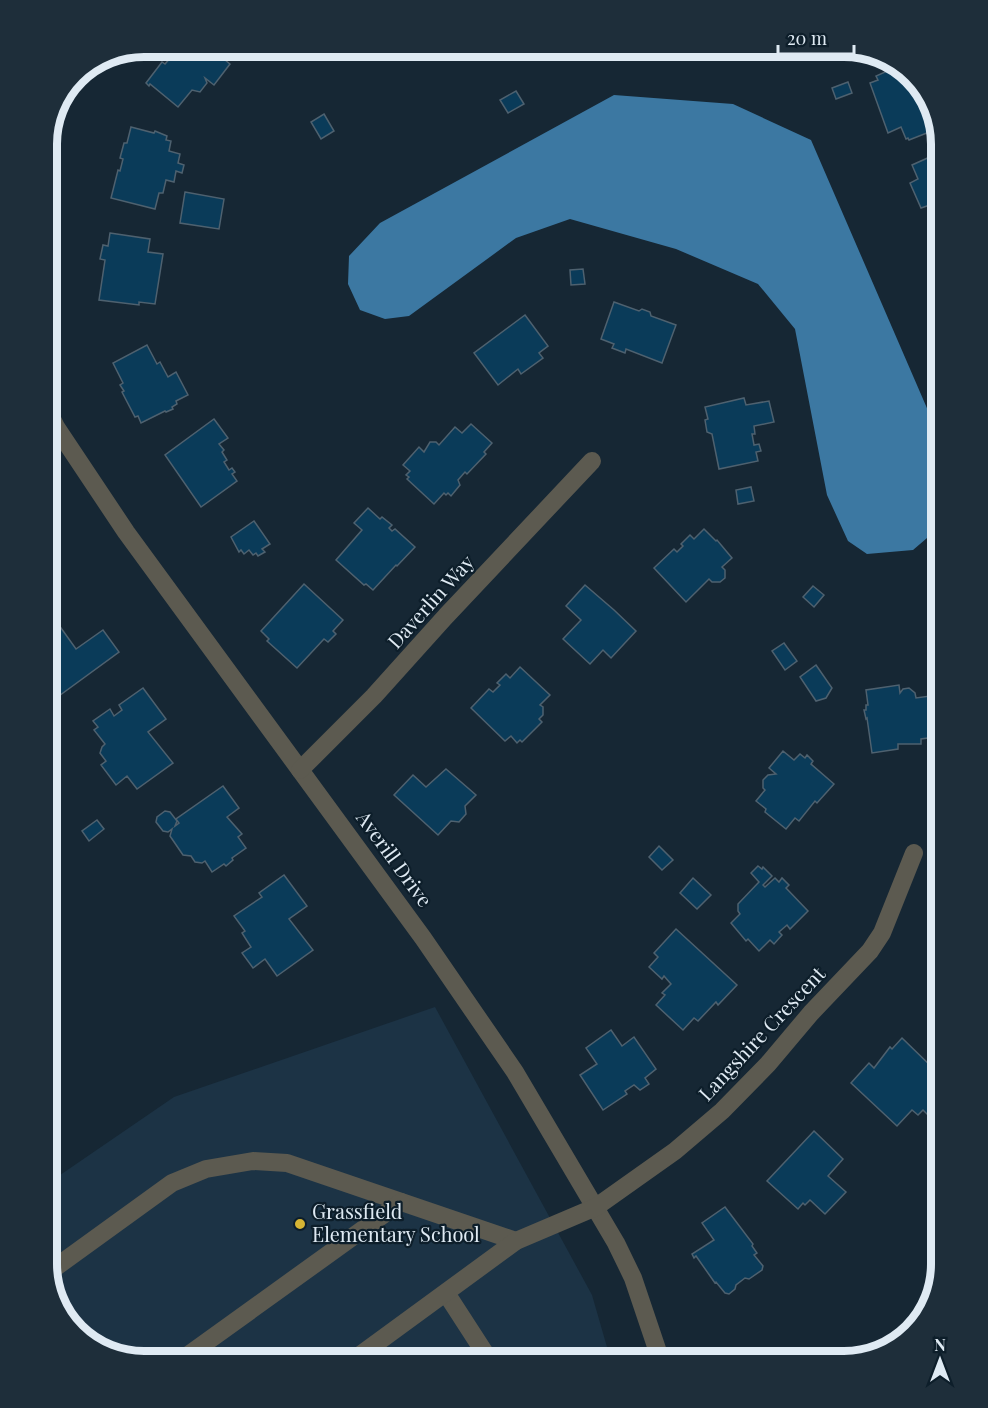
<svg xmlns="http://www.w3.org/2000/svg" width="988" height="1408" font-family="'Playfair Display',serif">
	<rect width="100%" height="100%" fill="#162734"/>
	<!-- built -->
	<path fill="#1c3345" d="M 435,1007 L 592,1295 L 611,1361 L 138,1361 L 90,1345 L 59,1312 L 47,1264 L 47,1184 L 174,1097 Z"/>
	<!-- water -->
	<path fill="#3c78a2" d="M 614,95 L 733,104 L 811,140 L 939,436 L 941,457 L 941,526 L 913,550 L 867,554 L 848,541 L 827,495 L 795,329 L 758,284 L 676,249 L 570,219 L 516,238 L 409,316 L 385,319 L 360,310 L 348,284 L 349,256 L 380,223 Z"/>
	<!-- building -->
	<g fill="#0a3b59" stroke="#4e616f" stroke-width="1.5">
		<path d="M 173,47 L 213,47 L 215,48 L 213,50 L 230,64 L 214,85 L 205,78 L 207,83 L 200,92 L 192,90 L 178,107 L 150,84 L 149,86 L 146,83 L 162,62 L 165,64 L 172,56 L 168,53 Z"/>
		<path d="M 894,68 L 896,72 L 904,69 L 929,96 L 937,129 L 909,140 L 908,138 L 906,139 L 901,127 L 888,133 L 870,83 L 878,80 L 876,76 Z"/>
		<path d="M 848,82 L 852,93 L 836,99 L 832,88 Z"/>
		<path d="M 516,91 L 524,104 L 508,113 L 500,100 Z"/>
		<path d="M 324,114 L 334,131 L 321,139 L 311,122 Z"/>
		<path d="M 131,127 L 154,133 L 155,131 L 167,136 L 166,140 L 171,141 L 169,151 L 180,154 L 178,163 L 184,165 L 182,173 L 176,171 L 174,182 L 166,180 L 163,193 L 159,193 L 155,209 L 111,198 L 118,170 L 120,171 L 123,159 L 120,158 L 124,143 L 127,143 Z"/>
		<path d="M 941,152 L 941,231 L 930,205 L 921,208 L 910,183 L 918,179 L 912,165 Z"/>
		<path d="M 185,192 L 224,199 L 219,229 L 180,223 Z"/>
		<path d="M 110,233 L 150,239 L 148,252 L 163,254 L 155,304 L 139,302 L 139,305 L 99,300 L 105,260 L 100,259 L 103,245 L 108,246 Z"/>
		<path d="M 583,269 L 585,284 L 571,285 L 570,270 Z"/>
		<path d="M 614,302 L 639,311 L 642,309 L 650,312 L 651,316 L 676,325 L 662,363 L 626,349 L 625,353 L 612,348 L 614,344 L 601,339 Z"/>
		<path d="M 525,315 L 548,346 L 539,353 L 543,358 L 521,374 L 518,369 L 498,385 L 474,353 Z"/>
		<path d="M 147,345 L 157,364 L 160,362 L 168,377 L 176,372 L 188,395 L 176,401 L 177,404 L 172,407 L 173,409 L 166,412 L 165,411 L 141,423 L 138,416 L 135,417 L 122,392 L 124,391 L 120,385 L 123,383 L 113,363 Z"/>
		<path d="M 744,398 L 746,405 L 769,401 L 774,422 L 754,426 L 755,434 L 752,434 L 754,445 L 759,444 L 761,451 L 756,452 L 758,461 L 719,469 L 712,434 L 707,432 L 705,420 L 708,419 L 705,407 Z"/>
		<path d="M 214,419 L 228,438 L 219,444 L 224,450 L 222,452 L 227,460 L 224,462 L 229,470 L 232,468 L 235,472 L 232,474 L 237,481 L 201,507 L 165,455 Z"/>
		<path d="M 471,424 L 492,443 L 484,452 L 486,454 L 467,474 L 465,472 L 458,480 L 460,485 L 451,496 L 448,493 L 446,495 L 444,493 L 434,504 L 407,479 L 409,477 L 406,475 L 410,471 L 403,465 L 419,447 L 424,452 L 430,442 L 436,442 L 439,445 L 455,427 L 462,433 Z"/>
		<path d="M 751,487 L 754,501 L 738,504 L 736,490 Z"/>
		<path d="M 368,508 L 380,519 L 382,517 L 392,525 L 389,528 L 392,531 L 395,529 L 415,547 L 397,566 L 396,565 L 373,590 L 366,584 L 364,585 L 336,560 L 362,530 L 354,523 Z"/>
		<path d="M 254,521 L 270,544 L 262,549 L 265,552 L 258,556 L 256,553 L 253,555 L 249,550 L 244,554 L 241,550 L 239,552 L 231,537 Z"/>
		<path d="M 704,529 L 716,541 L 717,540 L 732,558 L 722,567 L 725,570 L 725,578 L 720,582 L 712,582 L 709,579 L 686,602 L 654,568 L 674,549 L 677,552 L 683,546 L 681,544 L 690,535 L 694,539 Z"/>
		<path d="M 304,584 L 343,620 L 333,631 L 336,634 L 328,642 L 324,639 L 297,668 L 267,641 L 269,639 L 261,631 Z"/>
		<path d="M 585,585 L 614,610 L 636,631 L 611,658 L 603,650 L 590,664 L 563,639 L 581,620 L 566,606 Z"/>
		<path d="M 813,586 L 824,595 L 814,607 L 803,597 Z"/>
		<path d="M 51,614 L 76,649 L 103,630 L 119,652 L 52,701 L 47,694 L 47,617 Z"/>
		<path d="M 784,643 L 797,661 L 785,670 L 772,651 Z"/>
		<path d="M 816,665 L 832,688 L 826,698 L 816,701 L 800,677 Z"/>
		<path d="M 520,667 L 550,695 L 540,705 L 543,707 L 543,715 L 539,719 L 542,722 L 522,742 L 520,740 L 517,743 L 511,736 L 505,741 L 471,708 L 489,689 L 493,692 L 500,685 L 497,683 L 506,674 L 510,678 Z"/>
		<path d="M 899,685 L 900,693 L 903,689 L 909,688 L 915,693 L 916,698 L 930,696 L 935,720 L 933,720 L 935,737 L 921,739 L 921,744 L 898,744 L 898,749 L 872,753 L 867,718 L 866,719 L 864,710 L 866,710 L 866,705 L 868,705 L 866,690 Z"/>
		<path d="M 143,688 L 166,719 L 148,732 L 173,763 L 137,789 L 127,776 L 116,785 L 101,765 L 106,761 L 100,753 L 102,747 L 105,744 L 94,730 L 98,727 L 93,721 L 110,709 L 114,716 L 122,710 L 119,705 Z"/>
		<path d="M 783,751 L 794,760 L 800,754 L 805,758 L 807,755 L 813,761 L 811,764 L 834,784 L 817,803 L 815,801 L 799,821 L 795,818 L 786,829 L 765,812 L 766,809 L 756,801 L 765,790 L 763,788 L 763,780 L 768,775 L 776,774 L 769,768 Z"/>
		<path d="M 446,769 L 476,795 L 465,806 L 466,814 L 459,822 L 451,821 L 438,835 L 394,795 L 413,775 L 426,787 Z"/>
		<path d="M 223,786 L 239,808 L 227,817 L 242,834 L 238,837 L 246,848 L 232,858 L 233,860 L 226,866 L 224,864 L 212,872 L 205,861 L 202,863 L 195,862 L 191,856 L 183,855 L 170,836 L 172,829 L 168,832 L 163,831 L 156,822 L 157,817 L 165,811 L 170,812 L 177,821 L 175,826 L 179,823 L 176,819 Z"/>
		<path d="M 97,820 L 104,829 L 89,841 L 82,831 Z"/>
		<path d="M 659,846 L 673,860 L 662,870 L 649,857 Z"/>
		<path d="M 758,866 L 762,869 L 763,867 L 772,876 L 763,885 L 765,887 L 775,878 L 779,882 L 782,878 L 789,885 L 786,888 L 808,911 L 790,929 L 787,925 L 779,932 L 782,935 L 774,944 L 770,940 L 759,951 L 748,939 L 746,941 L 731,923 L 740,914 L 738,911 L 738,904 L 759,882 L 751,873 Z"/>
		<path d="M 284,875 L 307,906 L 289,919 L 313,950 L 277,976 L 265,959 L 253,968 L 242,953 L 251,947 L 242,933 L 245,931 L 234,916 L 262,897 L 259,893 Z"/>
		<path d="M 693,878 L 711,895 L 697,909 L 680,893 Z"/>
		<path d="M 676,929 L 737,985 L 718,1005 L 716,1002 L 698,1021 L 694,1018 L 683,1030 L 656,1005 L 665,995 L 662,993 L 671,984 L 664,976 L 662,979 L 649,967 L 658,957 L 654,953 Z"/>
		<path d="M 941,992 L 941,1012 L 935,1006 L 933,1001 Z"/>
		<path d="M 611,1030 L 622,1046 L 634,1037 L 656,1069 L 645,1078 L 649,1084 L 640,1090 L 634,1085 L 625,1091 L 627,1094 L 603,1110 L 580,1075 L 597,1064 L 586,1048 Z"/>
		<path d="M 902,1038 L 938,1073 L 937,1075 L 939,1077 L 934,1082 L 941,1089 L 941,1099 L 937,1095 L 932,1100 L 937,1104 L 927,1114 L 923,1110 L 918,1115 L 912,1110 L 897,1126 L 851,1083 L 869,1063 L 874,1068 L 890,1047 L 892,1049 Z"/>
		<path d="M 814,1131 L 843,1159 L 828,1176 L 846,1192 L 825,1214 L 810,1200 L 805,1205 L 803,1203 L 798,1209 L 767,1181 Z"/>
		<path d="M 725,1207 L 753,1244 L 752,1246 L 757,1253 L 754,1255 L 763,1266 L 762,1270 L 749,1279 L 745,1278 L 736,1285 L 735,1289 L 729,1294 L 725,1293 L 716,1282 L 715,1283 L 696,1256 L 694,1258 L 692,1254 L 714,1240 L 702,1223 Z"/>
	</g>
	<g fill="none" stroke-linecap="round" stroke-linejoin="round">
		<!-- minor -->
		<g stroke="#5c5a50" stroke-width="18">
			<path d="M 47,409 L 56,427 L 126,532 L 423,938 L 515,1072 L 616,1243 L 633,1278 L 661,1361"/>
			<path d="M 300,770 L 374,696 L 446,616 L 592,461"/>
			<path d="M 49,1272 L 172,1183 L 206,1169 L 253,1161 L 287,1163 L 516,1241"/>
			<path d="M 446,1293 L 490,1361"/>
			<path d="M 180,1361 L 401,1202"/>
			<path d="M 352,1361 L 516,1241 L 596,1207 L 675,1151 L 722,1111 L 768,1064 L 811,1013 L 870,951 L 882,933 L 914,853"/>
		</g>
	</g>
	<!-- markers -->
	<circle fill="#d6b534" stroke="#0d1e2a" stroke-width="2" cx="300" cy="1224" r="6"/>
	<g text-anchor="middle" stroke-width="4.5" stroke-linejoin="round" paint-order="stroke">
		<!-- street labels -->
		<g font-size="20" fill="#dfeaf3" stroke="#0d1e2a">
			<text transform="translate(431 602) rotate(-48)" y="7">Daverlin Way</text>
			<text transform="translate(394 859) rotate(54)" y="7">Averill Drive</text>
			<text transform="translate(762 1034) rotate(-47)" y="7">Langshire Crescent</text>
		</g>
		<!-- poi labels -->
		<g font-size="20" fill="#dfeaf3" stroke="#0d1e2a" text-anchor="start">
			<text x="312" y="1219">Grassfield<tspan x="312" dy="23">Elementary School</tspan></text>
		</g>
	</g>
	<!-- crop -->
	<path d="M0 0H988V1408H0ZM144 57H844A87 87 0 0 1 931 144V1264A87 87 0 0 1 844 1351H144A87 87 0 0 1 57 1264V144A87 87 0 0 1 144 57Z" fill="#1e2e3a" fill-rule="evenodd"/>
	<path fill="none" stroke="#dfeaf3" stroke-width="8" d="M144 57H844A87 87 0 0 1 931 144V1264A87 87 0 0 1 844 1351H144A87 87 0 0 1 57 1264V144A87 87 0 0 1 144 57Z"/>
	<!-- north arrow -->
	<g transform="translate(940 1360)" stroke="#0d1e2a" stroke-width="4.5" paint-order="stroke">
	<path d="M0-4.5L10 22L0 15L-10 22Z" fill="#dfeaf3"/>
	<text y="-9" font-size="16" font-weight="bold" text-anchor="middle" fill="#dfeaf3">N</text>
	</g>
	<!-- scale -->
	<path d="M778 45v9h76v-9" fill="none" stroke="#dfeaf3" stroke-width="3"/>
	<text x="787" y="45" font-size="18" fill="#dfeaf3" stroke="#0d1e2a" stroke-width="4.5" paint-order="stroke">20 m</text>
</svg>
